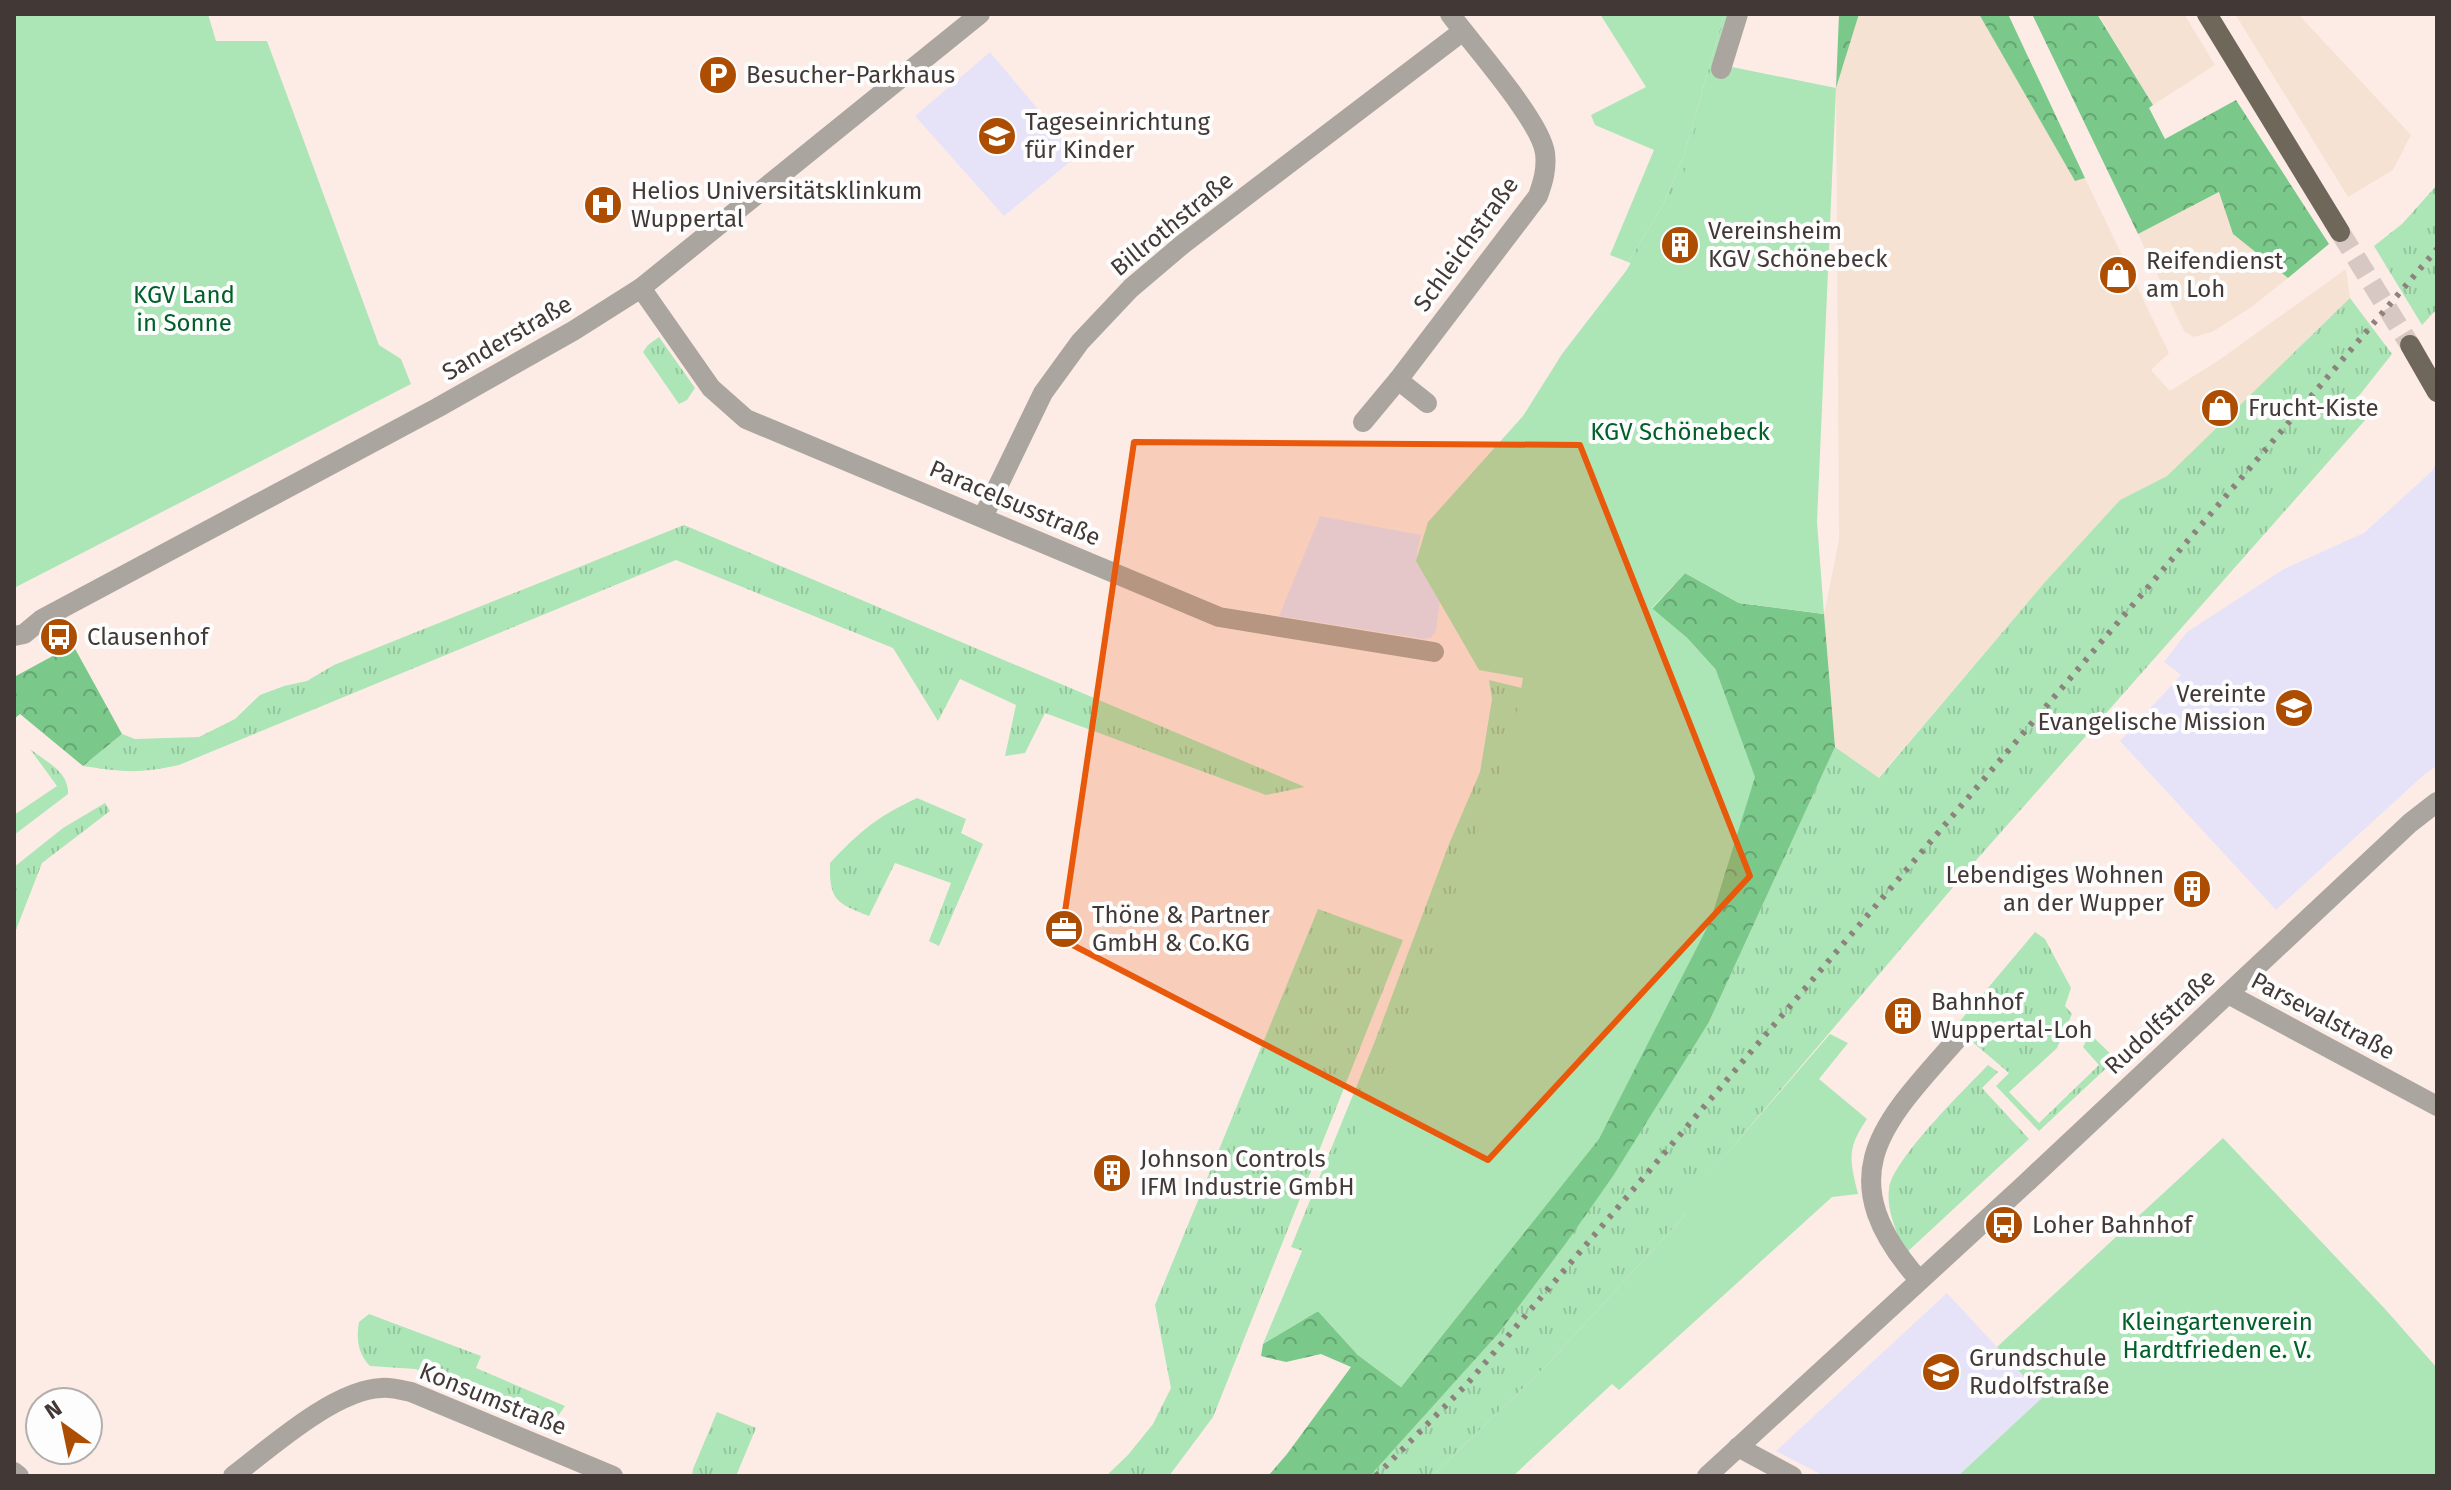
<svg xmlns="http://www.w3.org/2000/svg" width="2451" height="1490" font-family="'Fira Sans',sans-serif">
	<defs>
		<pattern id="grass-tufts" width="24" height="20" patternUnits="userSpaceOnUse" patternTransform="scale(2)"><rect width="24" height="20" fill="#ace5b6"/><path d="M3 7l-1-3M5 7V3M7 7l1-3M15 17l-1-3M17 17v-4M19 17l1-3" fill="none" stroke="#95c59d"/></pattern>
		<pattern id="forest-crowns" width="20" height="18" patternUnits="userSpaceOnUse" patternTransform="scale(2)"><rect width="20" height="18" fill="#7ac98b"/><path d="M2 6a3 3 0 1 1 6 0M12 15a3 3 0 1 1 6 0" fill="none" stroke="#66a472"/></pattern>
	</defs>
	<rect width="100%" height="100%" fill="#fdece6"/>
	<!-- commercial -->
	<g fill="#f6e2d3">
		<path d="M 1859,14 L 1979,14 L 2075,180 L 2085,178 L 2169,353 L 2151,370 L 2170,391 L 2219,360 L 2346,269 L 2350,298 L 2167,476 L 2120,500 L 2045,582 L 1878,778 L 1835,747 L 1824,614 L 1839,540 L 1836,88 Z"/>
		<path d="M 2098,14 L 2184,14 L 2215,65 L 2153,105 Z"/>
		<path d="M 2235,14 L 2298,14 L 2411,135 L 2393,170 L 2348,197 Z"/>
		<path d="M 2220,192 L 2233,234 L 2288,278 L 2250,308 L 2212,332 L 2194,337 L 2184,331 L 2138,234 Z"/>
	</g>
	<!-- education -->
	<g fill="#e6e3f9">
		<path d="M 990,52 L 1077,156 L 1004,216 L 915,116 Z"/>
		<path d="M 2437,460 L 2437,766 L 2426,773 L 2276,910 L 2120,741 L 2181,675 L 2164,662 L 2187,632 L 2284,569 L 2364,533 L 2432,471 Z"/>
		<path d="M 1320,516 L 1421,535 L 1417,554 L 1440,601 L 1436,631 L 1431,638 L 1423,639 L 1279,616 Z"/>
		<path d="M 1947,1293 L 2043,1397 L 1958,1476 L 1824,1476 L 1776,1451 Z"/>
	</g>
	<!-- grass -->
	<g fill="url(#grass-tufts)">
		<path d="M 1724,14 L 1734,14 L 1689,167 L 1634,265 L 1628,262 L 1662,207 L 1685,152 Z"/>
		<path d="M 2437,185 L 2437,309 L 2422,325 L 2374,246 L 2402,224 Z"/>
		<path d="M 2350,298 L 2392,354 L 2354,402 L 2367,418 L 1971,866 L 1679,1210 L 1685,1215 L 1545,1367 L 1432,1476 L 1370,1476 L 1499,1333 L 1564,1246 L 1709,1022 L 1835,747 L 1879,778 L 2045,582 L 2120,500 L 2167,476 Z"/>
		<path d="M 659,337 L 695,388 L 687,400 L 679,404 L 643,352 L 648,345 Z"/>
		<path d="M 684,525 L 1305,787 L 1266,795 L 1045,713 L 1025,753 L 1005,756 L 1016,705 L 960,679 L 938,721 L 893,648 L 676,560 L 179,765 C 139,774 122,772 83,766 L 122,734 L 135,739 L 199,737 L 235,719 L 260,695 L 284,686 L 307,681 L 334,665 Z"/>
		<path d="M 1489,680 L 1526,689 L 1508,783 L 1309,1253 L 1291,1247 L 1375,1041 L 1449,844 L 1480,772 L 1492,699 Z"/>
		<path d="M 30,749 C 46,762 69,771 68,794 L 14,835 L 14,815 L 57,786 Z"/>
		<path d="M 917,798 L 966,819 L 961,833 L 983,844 L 939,946 L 929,941 L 951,883 L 895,863 L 869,916 C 836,903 829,900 830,863 C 861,830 877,817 917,798 Z"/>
		<path d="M 105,803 L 110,811 L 42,863 L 14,935 L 14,867 L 63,828 Z"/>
		<path d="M 1318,909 L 1403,940 L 1213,1417 L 1169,1476 L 1106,1476 L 1128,1455 L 1153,1424 L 1171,1388 L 1155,1305 Z"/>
		<path d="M 2035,932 L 2045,939 L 2071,988 L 2065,1006 L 2072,1014 L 2057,1048 L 2009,1092 L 2039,1123 L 2099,1065 L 2083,1047 L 2090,1034 L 2116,1059 L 2039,1131 L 1996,1086 L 2009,1073 L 1955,1027 Z"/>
		<path d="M 1988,1065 L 1998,1072 L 1982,1088 L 2029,1139 L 1905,1254 C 1898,1234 1886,1211 1889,1189 C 1892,1160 1966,1088 1988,1065 Z"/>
		<path d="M 369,1314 L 481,1356 L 476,1368 L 565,1406 L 555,1420 L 544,1422 L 432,1374 L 415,1369 L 370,1366 C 358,1354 356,1338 359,1322 Z"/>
		<path d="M 717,1412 L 756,1428 L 736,1476 L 692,1476 L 693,1469 Z"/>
	</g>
	<!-- forest -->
	<g fill="url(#forest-crowns)">
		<path d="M 1839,14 L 1859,14 L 1836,88 Z"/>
		<path d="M 1979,14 L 2008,14 L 2085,178 L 2075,181 Z"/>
		<path d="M 2032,14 L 2097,14 L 2153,105 L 2149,108 L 2165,139 L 2236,100 L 2329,244 L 2288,278 L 2233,234 L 2219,192 L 2138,234 Z"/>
		<path d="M 1685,573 L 1739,603 L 1824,614 L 1835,747 L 1709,1022 L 1613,1176 L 1564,1246 L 1499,1333 L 1370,1476 L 1268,1476 L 1287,1454 L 1351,1367 L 1321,1354 L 1286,1362 L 1261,1356 L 1263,1344 L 1318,1311 L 1358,1355 L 1401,1387 L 1599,1138 L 1716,670 L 1687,638 L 1652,609 Z"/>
		<path d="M 73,645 L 122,734 L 83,766 L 20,714 L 14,719 L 14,677 Z"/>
	</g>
	<!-- garden -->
	<g fill="#ace5b6">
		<path d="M 14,14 L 208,14 L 216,41 L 267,41 L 379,345 L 401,359 L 411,384 L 14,588 Z"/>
		<path d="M 1600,14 L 1724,14 L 1685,152 L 1662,207 L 1628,262 L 1610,255 L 1654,150 L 1595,125 L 1591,115 L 1646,87 Z"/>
		<path d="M 1712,63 L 1836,88 L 1817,522 L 1824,614 L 1739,603 L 1685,573 L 1652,608 L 1687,638 L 1716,670 L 1755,777 L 1710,922 L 1599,1139 L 1401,1387 L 1358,1355 L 1318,1311 L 1263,1344 L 1324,1199 L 1394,1049 L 1441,930 L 1512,740 L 1523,678 L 1479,670 L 1416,561 L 1428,522 L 1523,416 L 1562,354 L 1626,271 L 1685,171 Z"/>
		<path d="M 1830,1034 L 1848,1043 L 1819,1079 L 1867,1119 C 1846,1149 1850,1161 1858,1194 L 1832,1197 L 1619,1390 L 1612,1384 L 1513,1476 L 1432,1476 L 1545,1367 L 1685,1215 L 1678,1210 Z"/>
		<path d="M 2223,1138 L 2386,1310 L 2437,1368 L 2437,1476 L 1958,1476 L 2043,1397 L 1997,1347 Z"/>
	</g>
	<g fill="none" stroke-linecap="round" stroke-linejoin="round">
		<!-- major-tunnel -->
		<path stroke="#d8c8c3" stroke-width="20" stroke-dasharray="20 10" stroke-linecap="butt" d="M 2340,232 L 2410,345"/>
		<!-- minor -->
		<g stroke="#aaa59e" stroke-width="20">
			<path d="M 1721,69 L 1738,14"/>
			<path d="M 641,288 L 711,388 L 746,419 L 1219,617 L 1434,652"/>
			<path d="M 1398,380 L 1427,403"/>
			<path d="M 1363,422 L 1398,380 L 1538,196 C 1543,182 1547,169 1545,153 C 1541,121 1472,44 1450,14"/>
			<path d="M 983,517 L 1043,393 L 1080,342 L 1131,288 L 1183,244 L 1463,31"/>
			<path d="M 14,636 L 24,634 L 42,619 L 437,408 L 573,331 L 641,288 L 980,14"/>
			<path d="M 2228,994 L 2437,1106"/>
			<path d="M 1919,1280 C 1826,1174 1884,1122 1960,1036"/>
			<path d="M 1738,1447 L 1792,1476"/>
			<path d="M 14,1472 L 19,1476"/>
			<path d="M 233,1476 C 270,1448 334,1390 381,1388 C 390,1387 402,1390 411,1392 L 613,1476"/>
			<path d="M 1707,1476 L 2025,1184 L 2410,823 L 2437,802"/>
		</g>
		<!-- major -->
		<g stroke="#70675b" stroke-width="20">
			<path d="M 2207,14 L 2340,232"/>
			<path d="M 2410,345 L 2437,392"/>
		</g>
		<!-- rail -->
		<path stroke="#8e827e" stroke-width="6" stroke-dasharray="4 8" stroke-linecap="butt" d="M 1376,1476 L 1467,1384 L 2437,249"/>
	</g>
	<!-- marked area -->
	<path fill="#e8590c" fill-opacity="0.2" stroke="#e8590c" stroke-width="6" stroke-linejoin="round" d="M 1134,442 L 1580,445 L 1750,876 L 1488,1160 L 1061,939 Z"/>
	<!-- icons -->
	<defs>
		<g id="parking-disc" transform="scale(2)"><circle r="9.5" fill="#ad4d02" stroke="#fdfdfd"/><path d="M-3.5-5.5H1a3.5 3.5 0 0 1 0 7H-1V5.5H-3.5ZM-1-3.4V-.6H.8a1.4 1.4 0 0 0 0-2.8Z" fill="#fff"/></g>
		<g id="school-disc" transform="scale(2)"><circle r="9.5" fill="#ad4d02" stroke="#fdfdfd"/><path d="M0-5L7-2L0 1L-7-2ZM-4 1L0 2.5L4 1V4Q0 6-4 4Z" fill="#fff"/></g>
		<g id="hospital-disc" transform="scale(2)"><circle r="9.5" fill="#ad4d02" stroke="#fdfdfd"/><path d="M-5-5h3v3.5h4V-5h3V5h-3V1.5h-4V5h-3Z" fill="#fff"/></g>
		<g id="building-disc" transform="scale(2)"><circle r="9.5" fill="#ad4d02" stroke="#fdfdfd"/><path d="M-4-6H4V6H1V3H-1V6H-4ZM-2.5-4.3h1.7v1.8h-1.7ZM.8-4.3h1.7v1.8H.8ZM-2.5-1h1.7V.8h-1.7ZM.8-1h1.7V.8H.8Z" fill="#fff"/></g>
		<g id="shop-disc" transform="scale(2)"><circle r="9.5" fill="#ad4d02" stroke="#fdfdfd"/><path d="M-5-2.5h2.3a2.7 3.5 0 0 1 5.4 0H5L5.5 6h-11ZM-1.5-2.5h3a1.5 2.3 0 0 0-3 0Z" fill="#fff"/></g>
		<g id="bus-disc" transform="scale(2)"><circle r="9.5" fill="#ad4d02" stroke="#fdfdfd"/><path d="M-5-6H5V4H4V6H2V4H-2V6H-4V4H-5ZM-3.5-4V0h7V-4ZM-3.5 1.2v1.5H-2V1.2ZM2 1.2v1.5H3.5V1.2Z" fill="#fff"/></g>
		<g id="university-disc" transform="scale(2)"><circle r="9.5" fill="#ad4d02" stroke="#fdfdfd"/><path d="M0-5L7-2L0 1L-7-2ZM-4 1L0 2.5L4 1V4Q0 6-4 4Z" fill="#fff"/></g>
		<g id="office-disc" transform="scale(2)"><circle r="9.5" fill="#ad4d02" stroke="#fdfdfd"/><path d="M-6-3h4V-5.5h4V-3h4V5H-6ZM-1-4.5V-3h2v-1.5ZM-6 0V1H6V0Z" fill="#fff"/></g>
	</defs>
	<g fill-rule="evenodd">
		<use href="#parking-disc" x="718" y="75"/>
		<use href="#school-disc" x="997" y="136"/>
		<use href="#hospital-disc" x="603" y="205"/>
		<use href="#building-disc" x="1680" y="245"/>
		<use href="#shop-disc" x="2118" y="275"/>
		<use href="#shop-disc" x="2220" y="408"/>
		<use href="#bus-disc" x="59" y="637"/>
		<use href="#university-disc" x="2294" y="708"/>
		<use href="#building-disc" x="2192" y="889"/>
		<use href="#office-disc" x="1064" y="929"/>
		<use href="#building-disc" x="1903" y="1016"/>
		<use href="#building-disc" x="1112" y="1173"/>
		<use href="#bus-disc" x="2004" y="1225"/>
		<use href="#school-disc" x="1941" y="1372"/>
	</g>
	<g text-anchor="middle" stroke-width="8" stroke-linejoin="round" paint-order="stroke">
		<!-- poi labels -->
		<g font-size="24" fill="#423936" stroke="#fdfdfd" text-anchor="start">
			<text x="746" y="83">Besucher-Parkhaus</text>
			<text x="1025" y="130">Tageseinrichtung<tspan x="1025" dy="28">für Kinder</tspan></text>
			<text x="631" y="199">Helios Universitätsklinkum<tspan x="631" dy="28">Wuppertal</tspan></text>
			<text x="1708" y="239">Vereinsheim<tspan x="1708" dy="28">KGV Schönebeck</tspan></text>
			<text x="2146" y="269">Reifendienst<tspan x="2146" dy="28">am Loh</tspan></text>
			<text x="2248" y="416">Frucht-Kiste</text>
			<text x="87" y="645">Clausenhof</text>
			<text x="2266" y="702" text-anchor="end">Vereinte<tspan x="2266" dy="28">Evangelische Mission</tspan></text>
			<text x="2164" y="883" text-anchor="end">Lebendiges Wohnen<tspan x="2164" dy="28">an der Wupper</tspan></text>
			<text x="1092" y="923">Thöne &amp; Partner<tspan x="1092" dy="28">GmbH &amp; Co.KG</tspan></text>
			<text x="1931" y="1010">Bahnhof<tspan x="1931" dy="28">Wuppertal-Loh</tspan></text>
			<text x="1140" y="1167">Johnson Controls<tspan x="1140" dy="28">IFM Industrie GmbH</tspan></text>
			<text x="2032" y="1233">Loher Bahnhof</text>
			<text x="1969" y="1366">Grundschule<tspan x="1969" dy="28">Rudolfstraße</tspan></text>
		</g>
		<!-- street labels -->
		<g font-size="24" fill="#423936" stroke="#fdfdfd">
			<text transform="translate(1172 224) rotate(-39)" y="8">Billrothstraße</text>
			<text transform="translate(1466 244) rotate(-54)" y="8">Schleichstraße</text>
			<text transform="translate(507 338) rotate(-30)" y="8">Sanderstraße</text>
			<text transform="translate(1015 503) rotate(23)" y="8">Paracelsusstraße</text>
			<text transform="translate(2323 1016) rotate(28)" y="8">Parsevalstraße</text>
			<text transform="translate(2160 1022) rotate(-43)" y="8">Rudolfstraße</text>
			<text transform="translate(493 1399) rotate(22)" y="8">Konsumstraße</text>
		</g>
		<!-- park labels -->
		<g font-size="24" fill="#016029" stroke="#fdfdfd">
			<text x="184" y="303">KGV Land<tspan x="184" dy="28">in Sonne</tspan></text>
			<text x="1680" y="440">KGV Schönebeck</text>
			<text x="2217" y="1330">Kleingartenverein<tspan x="2217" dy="28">Hardtfrieden e. V.</tspan></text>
		</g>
	</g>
	<!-- border -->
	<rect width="2451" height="1490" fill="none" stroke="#423936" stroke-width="32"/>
	<!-- north arrow -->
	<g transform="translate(64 1426) rotate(327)"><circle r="38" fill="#fdfdfd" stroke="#b2afad" stroke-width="2"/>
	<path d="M0-6L14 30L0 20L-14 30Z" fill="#ad4d02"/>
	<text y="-12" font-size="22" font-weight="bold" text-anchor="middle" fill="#423936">N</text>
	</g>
</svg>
